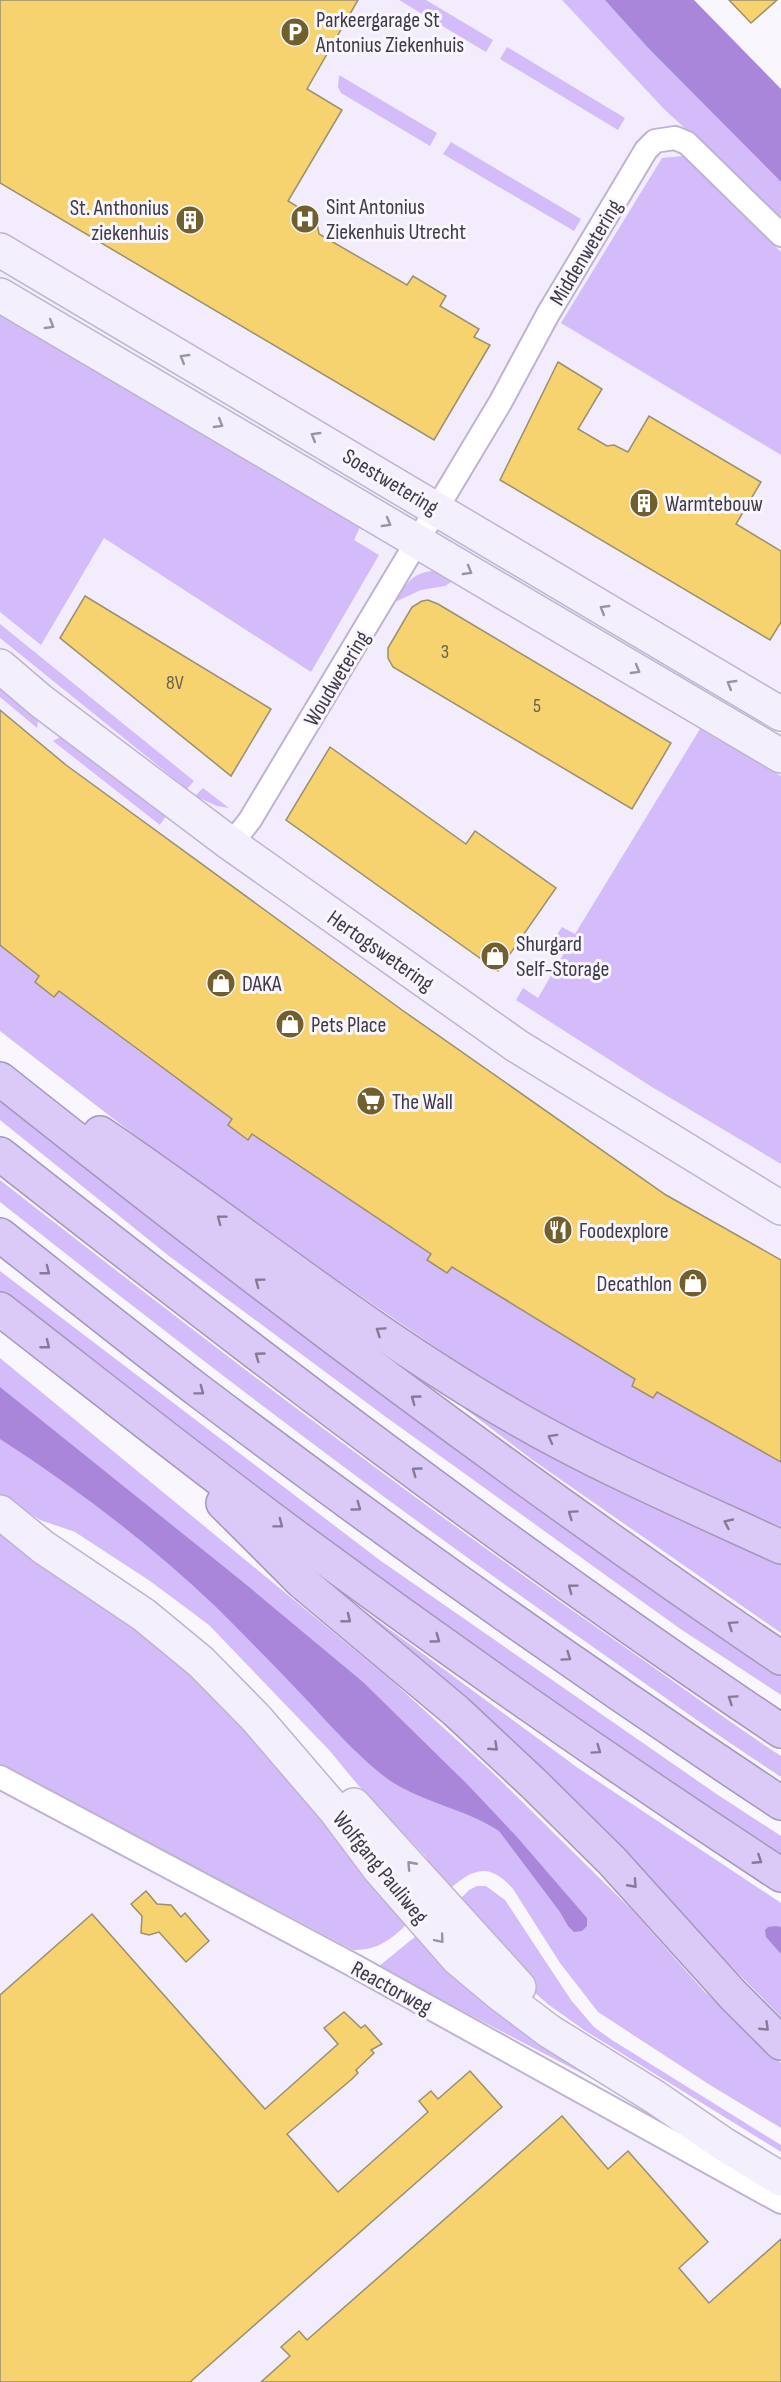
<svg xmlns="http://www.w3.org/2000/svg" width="781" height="2382" font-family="'Sofia Sans Condensed',sans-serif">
	<rect width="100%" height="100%" fill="#f9f6fd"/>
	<!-- built -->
	<g fill="#f2ecfc">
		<path d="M 0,0 L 605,0 L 651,51 L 781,179 L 781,1496 L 0,1001 Z"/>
		<path d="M 0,1787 L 781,2210 L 781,2382 L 0,2382 Z"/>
	</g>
	<!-- green -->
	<g fill="#d4bcfa">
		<path d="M 399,0 L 426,0 L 493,40 L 486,52 Z"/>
		<path d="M 562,0 L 608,0 L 651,51 L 781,182 L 781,217 L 664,109 Z"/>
		<path d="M 507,47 L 625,118 L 618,130 L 500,59 Z"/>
		<path d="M 339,75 L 437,133 L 430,146 L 341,93 L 338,87 Z"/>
		<path d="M 451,142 L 581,219 L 574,231 L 443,154 Z"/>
		<path d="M 683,156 L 781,252 L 781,455 L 561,323 L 662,158 Z"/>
		<path d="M 0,308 L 362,523 L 354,540 L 379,555 L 311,672 L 104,538 L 41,645 L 0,612 Z"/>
		<path d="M 432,571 L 443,572 L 456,579 L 445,586 L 421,590 L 395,602 C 405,586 411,573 432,571 Z"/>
		<path d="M 0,624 L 194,781 L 187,789 L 0,638 Z"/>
		<path d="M 0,682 L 35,716 L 38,722 L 37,728 L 0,697 Z"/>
		<path d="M 700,729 L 781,776 L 781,1164 L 652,1087 L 516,1000 L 523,988 L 538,998 L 567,948 L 554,939 L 562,927 L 575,934 Z"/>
		<path d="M 60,737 L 69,739 L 166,816 L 160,825 L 53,741 Z"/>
		<path d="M 203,788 L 229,808 L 217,806 L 195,796 Z"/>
		<path d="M 0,945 C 246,1140 507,1309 781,1461 L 781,1527 L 695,1492 L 560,1425 L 460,1364 L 291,1248 L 150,1147 L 0,1031 Z"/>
		<path d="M 0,1094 L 691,1615 L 781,1675 L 781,1695 L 679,1628 L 386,1417 L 169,1256 L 0,1120 Z"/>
		<path d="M 0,1180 C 206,1341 413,1500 629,1650 C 679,1685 729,1722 781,1756 L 781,1777 C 724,1740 669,1700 613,1661 C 403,1515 200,1360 0,1202 Z"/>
		<path d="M 0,1271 L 381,1561 L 715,1793 L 781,1836 L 781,1859 C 511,1684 256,1488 0,1294 Z"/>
		<path d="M 0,1358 L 390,1679 L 492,1772 L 632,1910 L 704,1991 L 781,2063 L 781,2128 L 710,2085 L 598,2012 L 560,1963 L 513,1889 C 487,1859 470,1871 445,1893 L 426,1857 L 358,1785 L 329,1750 L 209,1625 L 150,1581 L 75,1532 L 40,1520 L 0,1494 Z"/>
		<path d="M 466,1403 L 580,1472 L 693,1526 L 781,1561 L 781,1633 L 534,1461 L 464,1408 Z"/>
		<path d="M 0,1525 L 175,1646 L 414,1918 C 395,1935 381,1951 353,1950 L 0,1764 Z"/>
		<path d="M 335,1589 L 578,1768 L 781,1903 L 781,2017 L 715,1950 L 614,1840 Z"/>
		<path d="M 477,1886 L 486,1886 L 505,1900 L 571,2000 L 594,2027 L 612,2040 L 781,2145 L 781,2152 L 584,2030 L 549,2005 L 514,1975 L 454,1905 L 469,1890 Z"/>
		<path d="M 422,1931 L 612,2089 L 378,1967 Z"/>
	</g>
	<!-- water -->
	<g fill="#a986da">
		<path d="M 605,0 L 694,0 L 781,89 L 781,182 L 651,51 Z"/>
		<path d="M 0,1387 L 243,1582 L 363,1682 L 468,1785 L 517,1837 L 587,1918 L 587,1926 L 582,1931 L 574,1932 L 568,1926 L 560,1912 L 499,1831 C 463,1807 416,1802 381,1774 C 353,1751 329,1724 304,1697 C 275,1666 245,1636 215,1606 C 150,1544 76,1488 0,1439 Z"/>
		<path d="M 776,1926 L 781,1927 L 781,1954 L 766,1937 L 765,1930 L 768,1927 Z"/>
	</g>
	<!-- building -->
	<g fill="#f6d36e" stroke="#9a8f71" stroke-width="1.5">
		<path d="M 0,0 L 358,0 L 307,89 L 342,110 L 288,201 L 316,218 L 319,234 L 407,285 L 413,276 L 446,296 L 440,306 L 479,329 L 474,337 L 490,345 L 434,440 L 0,183 Z"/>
		<path d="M 729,0 L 777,0 L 751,23 Z"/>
		<path d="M 558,362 L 602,389 L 578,429 L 607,446 L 614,445 L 628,452 L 649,416 L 761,482 L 736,524 L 781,551 L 781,622 L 770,640 L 500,480 Z"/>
		<path d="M 85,596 L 271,709 L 231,776 L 60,638 Z"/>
		<path d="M 422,601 L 428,600 L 438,604 L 671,743 L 632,809 L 393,667 L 388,658 L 388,648 L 412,607 Z"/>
		<path d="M 0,710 L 66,765 L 402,1010 L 666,1195 L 781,1260 L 781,1462 L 657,1392 L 653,1398 L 632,1386 L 635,1379 L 452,1267 L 447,1273 L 427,1260 L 431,1254 L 252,1134 L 248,1140 L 228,1125 L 232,1119 L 59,991 L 54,997 L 35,982 L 39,976 L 0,945 Z"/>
		<path d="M 330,747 L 466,844 L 475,831 L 556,888 L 498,971 L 286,820 Z"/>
		<path d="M 146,1891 L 157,1904 L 171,1905 L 181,1917 L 185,1913 L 209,1941 L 186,1962 L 159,1932 L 149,1935 L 141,1933 L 142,1916 L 131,1904 Z"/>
		<path d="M 92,1914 L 265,2109 L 338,2044 L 324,2028 L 344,2012 L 361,2028 L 365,2025 L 382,2044 L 371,2050 L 374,2053 L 356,2070 L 358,2073 L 352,2079 L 287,2134 L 338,2192 L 428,2112 L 419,2101 L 431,2091 L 438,2099 L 470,2071 L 502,2107 L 190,2382 L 0,2382 L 0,1995 Z"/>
		<path d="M 562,2116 L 608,2169 L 628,2151 L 708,2242 L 679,2268 L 709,2303 L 781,2239 L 781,2382 L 261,2382 L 290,2356 L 281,2347 L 299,2331 L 307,2340 Z"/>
	</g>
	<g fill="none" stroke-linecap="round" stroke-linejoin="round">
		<!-- street casing -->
		<g stroke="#bfb3d2" stroke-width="26">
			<g id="street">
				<path d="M 231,844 L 250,820 L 500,403 L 548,314 L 646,150 L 655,141 L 675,138 L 687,143 L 781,235"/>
				<path d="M 0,1777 L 353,1965 L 781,2202"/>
			</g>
		</g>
		<!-- secondary casing -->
		<g stroke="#bfb3d2" stroke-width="36">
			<g id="secondary">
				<path d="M 0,250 L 781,714"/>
				<path d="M 0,295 L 781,756"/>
				<path d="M 0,666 L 41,701 L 231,844 L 517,1046 L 781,1208"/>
				<path d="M 0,1512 L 43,1547 L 144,1615 L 201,1662 L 256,1718 L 335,1810 L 380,1870 L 457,1958 L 500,1994 L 549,2031 L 655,2097 L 725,2145 L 781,2179"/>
				<path d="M 354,1805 L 519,1987"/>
			</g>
		</g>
		<!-- highway casing -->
		<g stroke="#a497ba" stroke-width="36">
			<g id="highway">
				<path d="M 0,1079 C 254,1281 512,1476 781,1658"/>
				<path d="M 100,1133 C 239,1227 370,1334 516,1418 C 601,1467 692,1506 781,1547"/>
				<path d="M 0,1154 C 254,1354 512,1551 781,1731"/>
				<path d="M 0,1235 C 66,1287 132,1340 199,1391 C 388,1534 583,1672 781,1803"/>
				<path d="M 0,1309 C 98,1385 196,1463 296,1537 C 454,1654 616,1767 781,1875"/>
				<path d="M 223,1503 L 302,1582 L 456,1711 L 533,1783 L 612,1861 L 733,1995 L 781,2043"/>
			</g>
		</g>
		<!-- street -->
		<use href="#street" stroke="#fff" stroke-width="22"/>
		<!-- secondary -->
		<use href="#secondary" stroke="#f4effd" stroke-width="33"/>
		<!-- highway -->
		<use href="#highway" stroke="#dbc9f8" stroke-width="33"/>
	</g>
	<!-- one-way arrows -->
	<defs><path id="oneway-chevron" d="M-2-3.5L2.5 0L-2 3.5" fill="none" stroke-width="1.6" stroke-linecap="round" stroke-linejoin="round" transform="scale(1.5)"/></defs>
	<g stroke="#9a94a2">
		<use href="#oneway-chevron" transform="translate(50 325) rotate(31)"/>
		<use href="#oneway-chevron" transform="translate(184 358) rotate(-149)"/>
		<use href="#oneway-chevron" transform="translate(219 424) rotate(31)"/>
		<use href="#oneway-chevron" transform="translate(315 436) rotate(-149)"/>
		<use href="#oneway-chevron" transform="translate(387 523) rotate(30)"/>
		<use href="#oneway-chevron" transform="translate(468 571) rotate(30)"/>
		<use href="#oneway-chevron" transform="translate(604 609) rotate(-149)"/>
		<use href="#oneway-chevron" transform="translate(636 670) rotate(30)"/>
		<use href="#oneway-chevron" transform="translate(731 684) rotate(-149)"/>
		<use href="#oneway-chevron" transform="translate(411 1865) rotate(-132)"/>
		<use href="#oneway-chevron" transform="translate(440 1939) rotate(50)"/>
	</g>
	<g stroke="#857a97">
		<use href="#oneway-chevron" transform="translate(221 1219) rotate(-143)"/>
		<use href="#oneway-chevron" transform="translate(46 1271) rotate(38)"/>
		<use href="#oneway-chevron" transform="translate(259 1282) rotate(-143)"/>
		<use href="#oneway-chevron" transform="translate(380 1331) rotate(-146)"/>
		<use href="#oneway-chevron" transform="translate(46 1345) rotate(38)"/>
		<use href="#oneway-chevron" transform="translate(259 1356) rotate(-144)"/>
		<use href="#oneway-chevron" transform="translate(200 1391) rotate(37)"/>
		<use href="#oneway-chevron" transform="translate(415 1399) rotate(-144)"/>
		<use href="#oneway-chevron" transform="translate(552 1438) rotate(-151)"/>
		<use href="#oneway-chevron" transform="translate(416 1471) rotate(-144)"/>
		<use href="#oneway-chevron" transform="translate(357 1507) rotate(36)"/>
		<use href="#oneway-chevron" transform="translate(572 1514) rotate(-145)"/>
		<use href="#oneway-chevron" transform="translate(728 1523) rotate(-155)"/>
		<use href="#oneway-chevron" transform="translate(279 1524) rotate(37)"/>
		<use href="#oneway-chevron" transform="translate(572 1588) rotate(-143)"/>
		<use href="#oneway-chevron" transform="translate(347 1619) rotate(39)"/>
		<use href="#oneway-chevron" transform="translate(732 1625) rotate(-146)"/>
		<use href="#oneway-chevron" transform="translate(436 1639) rotate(36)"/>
		<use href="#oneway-chevron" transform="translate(567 1657) rotate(35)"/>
		<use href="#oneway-chevron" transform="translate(732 1699) rotate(-146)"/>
		<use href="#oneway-chevron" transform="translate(494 1747) rotate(43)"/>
		<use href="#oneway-chevron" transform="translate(597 1750) rotate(35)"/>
		<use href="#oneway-chevron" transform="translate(758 1860) rotate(33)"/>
		<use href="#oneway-chevron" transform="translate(633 1884) rotate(48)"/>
		<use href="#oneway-chevron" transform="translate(765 2027) rotate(44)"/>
	</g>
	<!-- icons -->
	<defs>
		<g id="parking-disc" transform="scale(1.5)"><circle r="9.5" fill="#71602e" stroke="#f9f6fd"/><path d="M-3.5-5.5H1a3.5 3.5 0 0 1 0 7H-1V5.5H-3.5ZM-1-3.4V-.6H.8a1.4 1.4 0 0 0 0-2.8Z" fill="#fff"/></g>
		<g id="hospital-disc" transform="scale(1.5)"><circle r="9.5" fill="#71602e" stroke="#f9f6fd"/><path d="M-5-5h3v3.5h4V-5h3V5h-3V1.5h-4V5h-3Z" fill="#fff"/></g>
		<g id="building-disc" transform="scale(1.5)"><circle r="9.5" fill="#71602e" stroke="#f9f6fd"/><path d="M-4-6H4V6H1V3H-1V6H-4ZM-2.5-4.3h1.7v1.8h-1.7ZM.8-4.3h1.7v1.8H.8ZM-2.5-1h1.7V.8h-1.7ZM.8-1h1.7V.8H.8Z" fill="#fff"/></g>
		<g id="shop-disc" transform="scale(1.5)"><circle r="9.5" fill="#71602e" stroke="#f9f6fd"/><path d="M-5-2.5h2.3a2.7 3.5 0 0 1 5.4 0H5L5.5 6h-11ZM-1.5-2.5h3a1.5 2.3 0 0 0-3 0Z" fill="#fff"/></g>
		<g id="supermarket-disc" transform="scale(1.5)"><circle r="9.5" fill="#71602e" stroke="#f9f6fd"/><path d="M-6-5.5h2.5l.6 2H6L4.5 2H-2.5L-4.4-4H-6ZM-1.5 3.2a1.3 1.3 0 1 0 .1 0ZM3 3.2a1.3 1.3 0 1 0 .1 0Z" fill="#fff"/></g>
		<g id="restaurant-disc" transform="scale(1.5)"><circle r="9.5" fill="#71602e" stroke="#f9f6fd"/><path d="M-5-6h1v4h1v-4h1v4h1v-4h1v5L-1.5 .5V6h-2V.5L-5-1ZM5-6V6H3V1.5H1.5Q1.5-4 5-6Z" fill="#fff"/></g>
	</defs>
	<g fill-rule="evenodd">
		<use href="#parking-disc" x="295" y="32"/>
		<use href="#hospital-disc" x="305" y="219"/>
		<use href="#building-disc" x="190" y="220"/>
		<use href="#building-disc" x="644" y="503"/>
		<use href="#shop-disc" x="495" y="956"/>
		<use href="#shop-disc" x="221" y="983"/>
		<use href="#shop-disc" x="290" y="1024"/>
		<use href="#supermarket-disc" x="371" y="1101"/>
		<use href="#restaurant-disc" x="558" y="1230"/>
		<use href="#shop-disc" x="693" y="1283"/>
	</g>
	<g text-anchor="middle" stroke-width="6" stroke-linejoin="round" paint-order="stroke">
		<!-- number labels -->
		<g font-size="20" fill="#6d6051">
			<text x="445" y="658">3</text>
			<text x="175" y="689">8V</text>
			<text x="537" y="712">5</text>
		</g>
		<!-- poi labels -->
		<g font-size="22" fill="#3f3a47" stroke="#f9f6fd" text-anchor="start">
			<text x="316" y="27">Parkeergarage St<tspan x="316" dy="25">Antonius Ziekenhuis</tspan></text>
			<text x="326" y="214">Sint Antonius<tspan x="326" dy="25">Ziekenhuis Utrecht</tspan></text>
			<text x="169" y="215" text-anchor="end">St. Anthonius<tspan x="169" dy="25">ziekenhuis</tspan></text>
			<text x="665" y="511">Warmtebouw</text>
			<text x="516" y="951">Shurgard<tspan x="516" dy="25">Self-Storage</tspan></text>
			<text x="242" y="991">DAKA</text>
			<text x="311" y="1032">Pets Place</text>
			<text x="392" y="1109">The Wall</text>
			<text x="579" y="1238">Foodexplore</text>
			<text x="672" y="1291" text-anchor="end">Decathlon</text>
		</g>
		<!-- street labels -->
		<g font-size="22" fill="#3f3a47" stroke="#f9f6fd">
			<text transform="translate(585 252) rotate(-59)" y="8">Middenwetering</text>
			<text transform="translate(391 481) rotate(31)" y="8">Soestwetering</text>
			<text transform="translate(336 678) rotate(-59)" y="8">Woudwetering</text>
			<text transform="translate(381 950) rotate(35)" y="8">Hertogswetering</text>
			<text transform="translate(381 1867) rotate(51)" y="8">Wolfgang Pauliweg</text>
			<text transform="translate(392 1987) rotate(29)" y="8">Reactorweg</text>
		</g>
	</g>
</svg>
